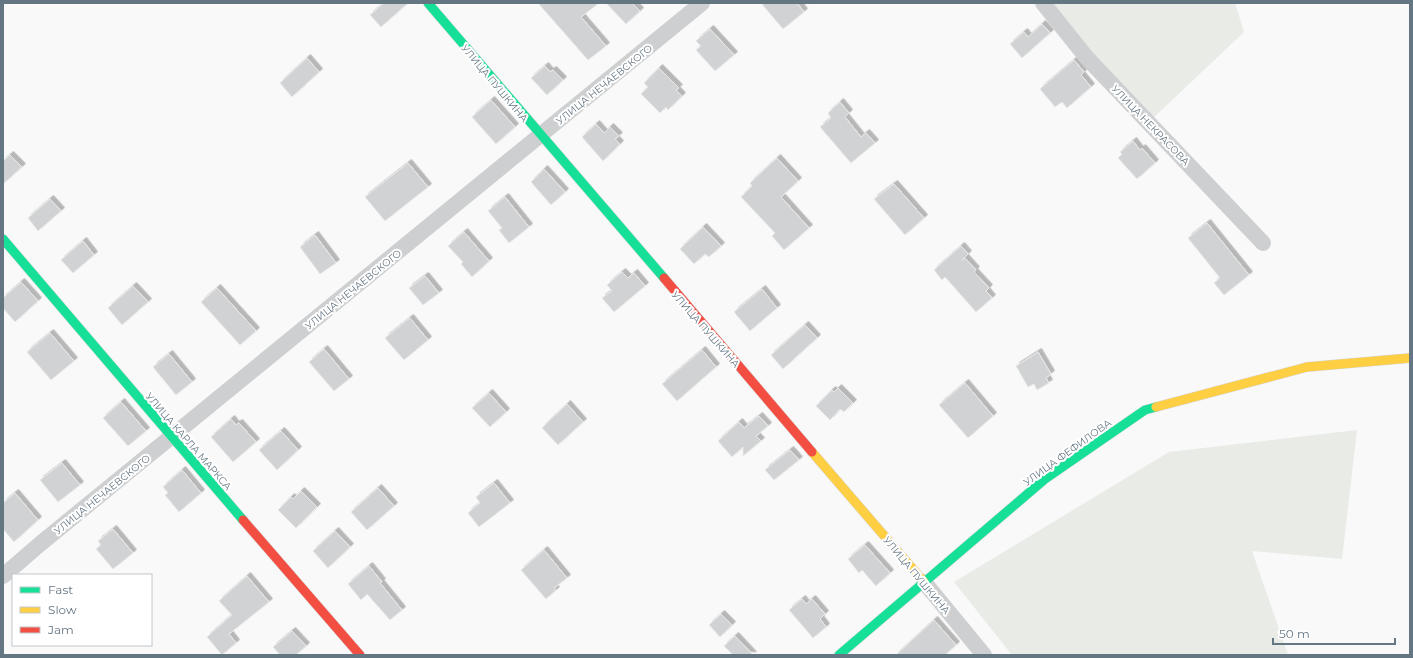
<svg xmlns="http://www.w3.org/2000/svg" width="1413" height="658" font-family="Montserrat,sans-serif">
	<defs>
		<filter id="shadow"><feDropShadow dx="3.5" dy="-3.5" stdDeviation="0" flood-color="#0004"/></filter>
	</defs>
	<rect width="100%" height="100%" fill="#f9f9f9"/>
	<!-- green -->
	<g fill="#e8ebe6">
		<path d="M 1048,3 L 1235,3 L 1244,32 L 1150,121 Z"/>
		<path d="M 1357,430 L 1342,559 L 1252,551 L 1288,655 L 1012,655 L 954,582 L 1169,452 Z"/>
	</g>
	<!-- building -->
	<g fill="#d0d2d3" stroke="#e8e8e8" filter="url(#shadow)">
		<path d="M 384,3 L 408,3 L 381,27 L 370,15 Z"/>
		<path d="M 538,3 L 599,3 L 581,17 L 606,46 L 588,60 Z"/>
		<path d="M 606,3 L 632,3 L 640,11 L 626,24 Z"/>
		<path d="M 761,3 L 797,3 L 804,12 L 783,29 Z"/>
		<path d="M 1042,24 L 1050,33 L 1022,58 L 1010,44 L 1024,32 L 1028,37 Z"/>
		<path d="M 710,29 L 734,55 L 715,71 L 696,50 L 701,46 L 696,41 Z"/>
		<path d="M 307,58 L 319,72 L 292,97 L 280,83 Z"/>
		<path d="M 1074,60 L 1084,72 L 1081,75 L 1091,87 L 1067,108 L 1062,102 L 1055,107 L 1040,89 Z"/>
		<path d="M 545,66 L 550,72 L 553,70 L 563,80 L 547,95 L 531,78 Z"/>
		<path d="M 659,68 L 679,88 L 676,90 L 682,96 L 668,110 L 666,107 L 660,113 L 641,94 L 648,87 L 644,83 Z"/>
		<path d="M 491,100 L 515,127 L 496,144 L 472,117 Z"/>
		<path d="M 840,102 L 849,113 L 845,117 L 861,137 L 866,133 L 875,143 L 851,163 L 820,127 L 831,118 L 828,113 Z"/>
		<path d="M 596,124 L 604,133 L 610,127 L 619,136 L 615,139 L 620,144 L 603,161 L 582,137 Z"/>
		<path d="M 1133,141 L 1140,150 L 1142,148 L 1155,163 L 1137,179 L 1118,158 L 1122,154 L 1120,152 Z"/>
		<path d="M 10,155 L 22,167 L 3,184 L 3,161 Z"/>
		<path d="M 777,158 L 798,181 L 781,197 L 809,228 L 784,250 L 772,236 L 775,233 L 741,197 L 752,186 L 750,183 Z"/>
		<path d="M 408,163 L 428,187 L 385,221 L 365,197 Z"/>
		<path d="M 544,169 L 565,192 L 551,205 L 531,182 Z"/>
		<path d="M 894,184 L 924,218 L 905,235 L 874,199 Z"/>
		<path d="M 505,197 L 529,227 L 509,243 L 499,230 L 502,228 L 488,211 Z"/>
		<path d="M 50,199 L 61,211 L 38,231 L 28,218 Z"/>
		<path d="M 1207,223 L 1249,275 L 1224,295 L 1214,283 L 1220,278 L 1188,238 Z"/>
		<path d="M 703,227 L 721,246 L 709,257 L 705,254 L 694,264 L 680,249 Z"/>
		<path d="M 464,232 L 489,261 L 472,277 L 461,264 L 463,262 L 448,246 Z"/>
		<path d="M 315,235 L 336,263 L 320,274 L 300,247 Z"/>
		<path d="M 83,241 L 94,255 L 73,273 L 61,260 Z"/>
		<path d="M 961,246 L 968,254 L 961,261 L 965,258 L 976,270 L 974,272 L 989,288 L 986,291 L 992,298 L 976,312 L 945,277 L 942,280 L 934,270 Z"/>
		<path d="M 622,272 L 628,278 L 634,273 L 645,286 L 614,312 L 602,298 L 612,291 L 607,285 Z"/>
		<path d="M 425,276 L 439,293 L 423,305 L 409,288 Z"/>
		<path d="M 21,282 L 38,301 L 15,322 L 3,308 L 3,298 Z"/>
		<path d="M 133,286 L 148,302 L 122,325 L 108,308 Z"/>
		<path d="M 217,288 L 256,331 L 240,345 L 201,302 Z"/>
		<path d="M 762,289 L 777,308 L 750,331 L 734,312 Z"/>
		<path d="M 410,318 L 428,340 L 404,360 L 385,338 Z"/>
		<path d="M 805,325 L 817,338 L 783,369 L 771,355 Z"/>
		<path d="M 50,333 L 74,361 L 51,380 L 27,352 Z"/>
		<path d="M 324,349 L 349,379 L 334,391 L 309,362 Z"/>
		<path d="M 702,350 L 716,367 L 677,401 L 662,384 Z"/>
		<path d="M 1038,352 L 1051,374 L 1046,378 L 1049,383 L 1037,390 L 1034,384 L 1028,387 L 1016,366 Z"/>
		<path d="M 169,354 L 192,382 L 176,395 L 153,367 Z"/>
		<path d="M 965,383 L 993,416 L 968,438 L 939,405 Z"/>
		<path d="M 838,388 L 853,403 L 844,412 L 840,409 L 830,420 L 816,406 L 832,390 L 834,392 Z"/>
		<path d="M 489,393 L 506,412 L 490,427 L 472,408 Z"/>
		<path d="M 121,402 L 146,431 L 128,446 L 103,418 Z"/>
		<path d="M 567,404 L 583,422 L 558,445 L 542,428 Z"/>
		<path d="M 759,416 L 768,426 L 756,436 L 761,441 L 743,456 L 743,447 L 732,457 L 718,441 L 739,422 L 744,428 Z"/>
		<path d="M 231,419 L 236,425 L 239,423 L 256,442 L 233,462 L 211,437 Z"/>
		<path d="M 281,431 L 298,450 L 277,470 L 259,450 Z"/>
		<path d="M 790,450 L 799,460 L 774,480 L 765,470 Z"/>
		<path d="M 62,463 L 80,485 L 58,502 L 40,480 Z"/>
		<path d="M 182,470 L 201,493 L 179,512 L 165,495 L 168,493 L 163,487 Z"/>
		<path d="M 494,483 L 510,503 L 479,527 L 468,513 L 480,503 L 476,497 Z"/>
		<path d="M 378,488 L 394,506 L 367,530 L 351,512 Z"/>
		<path d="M 301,491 L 317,507 L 296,528 L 278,510 L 291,497 L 293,499 Z"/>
		<path d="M 15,493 L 38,520 L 14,542 L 3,529 L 3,503 Z"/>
		<path d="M 113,529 L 133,553 L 113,569 L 96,549 L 101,545 L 98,541 Z"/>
		<path d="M 335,531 L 350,547 L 328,568 L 313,551 Z"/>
		<path d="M 865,545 L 890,573 L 876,586 L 862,570 L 859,573 L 848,559 Z"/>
		<path d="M 544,550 L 567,578 L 554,588 L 556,590 L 546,599 L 521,570 Z"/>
		<path d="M 369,566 L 382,582 L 380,583 L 402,610 L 390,620 L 367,594 L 361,600 L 348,584 Z"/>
		<path d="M 247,576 L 269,602 L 229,634 L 236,643 L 222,655 L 207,637 L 232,615 L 219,601 Z"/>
		<path d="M 802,599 L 806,604 L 812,599 L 825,614 L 820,619 L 826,627 L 813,638 L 789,610 Z"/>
		<path d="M 721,614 L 732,625 L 720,637 L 709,625 Z"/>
		<path d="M 934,620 L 956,645 L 945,655 L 896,655 Z"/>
		<path d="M 292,631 L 306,646 L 296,655 L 280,655 L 273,647 Z"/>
		<path d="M 735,636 L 753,655 L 733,655 L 724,646 Z"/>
	</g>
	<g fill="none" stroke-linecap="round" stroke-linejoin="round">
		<!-- fast casing -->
		<g stroke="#d5d6d7" stroke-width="10">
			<g id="fast">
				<path d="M 428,3 L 664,278"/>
				<path d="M 3,239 L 243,520"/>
				<path d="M 839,655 L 1045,479 L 1145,410 L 1156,407"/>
			</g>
		</g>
		<!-- slow casing -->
		<g stroke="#d5d6d7" stroke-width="10">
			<g id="slow">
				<path d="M 1307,367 L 1410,358"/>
				<path d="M 1156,407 L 1307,367"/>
				<path d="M 812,452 L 924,582"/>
			</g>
		</g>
		<!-- jam casing -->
		<g stroke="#d5d6d7" stroke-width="10">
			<g id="jam">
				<path d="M 664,278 L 812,452"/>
				<path d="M 243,520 L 360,655"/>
			</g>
		</g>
		<!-- street -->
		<g stroke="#cecfd0" stroke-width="16">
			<path d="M 1043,3 L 1087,58 L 1263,243"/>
			<path d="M 3,576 L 40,544 L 702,3"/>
			<path d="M 924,582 L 984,655"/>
		</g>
		<!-- fast -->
		<use href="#fast" stroke="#16e098" stroke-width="9"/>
		<!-- slow -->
		<use href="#slow" stroke="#ffcf43" stroke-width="9"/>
		<!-- jam -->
		<use href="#jam" stroke="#f24e42" stroke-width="9"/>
	</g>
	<g text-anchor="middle" stroke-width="4" stroke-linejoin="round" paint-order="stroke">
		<!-- street labels -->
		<g font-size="10" fill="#657683" stroke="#fff">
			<text transform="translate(495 83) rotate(50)" y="4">УЛИЦА ПУШКИНА</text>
			<text transform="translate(604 84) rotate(-39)" y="4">УЛИЦА НЕЧАЕВСКОГО</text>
			<text transform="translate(1151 125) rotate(46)" y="4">УЛИЦА НЕКРАСОВА</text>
			<text transform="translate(353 289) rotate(-39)" y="4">УЛИЦА НЕЧАЕВСКОГО</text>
			<text transform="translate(706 329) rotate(49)" y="4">УЛИЦА ПУШКИНА</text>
			<text transform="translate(189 441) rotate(49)" y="4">УЛИЦА КАРЛА МАРКСА</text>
			<text transform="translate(1067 452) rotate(-36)" y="4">УЛИЦА ФЕФИЛОВА</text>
			<text transform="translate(102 494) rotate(-39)" y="4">УЛИЦА НЕЧАЕВСКОГО</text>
			<text transform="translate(917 575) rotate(50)" y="4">УЛИЦА ПУШКИНА</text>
		</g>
	</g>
	<!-- border -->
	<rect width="1413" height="658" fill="none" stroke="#657683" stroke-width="8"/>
	<!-- legend -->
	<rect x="12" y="574" width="140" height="72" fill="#ffffff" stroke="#c1c8cd"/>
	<rect x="20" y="587" width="20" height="6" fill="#16e098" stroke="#c1c8cd"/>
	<text x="48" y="594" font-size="12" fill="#657683">Fast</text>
	<rect x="20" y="607" width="20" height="6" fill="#ffcf43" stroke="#c1c8cd"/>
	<text x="48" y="614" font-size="12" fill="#657683">Slow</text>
	<rect x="20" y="627" width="20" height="6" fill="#f24e42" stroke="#c1c8cd"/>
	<text x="48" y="634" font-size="12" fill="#657683">Jam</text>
	<!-- scale -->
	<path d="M1273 638v6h122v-6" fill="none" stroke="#657683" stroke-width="2"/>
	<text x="1279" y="638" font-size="12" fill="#657683" stroke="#ffffff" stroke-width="3" paint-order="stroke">50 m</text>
</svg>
